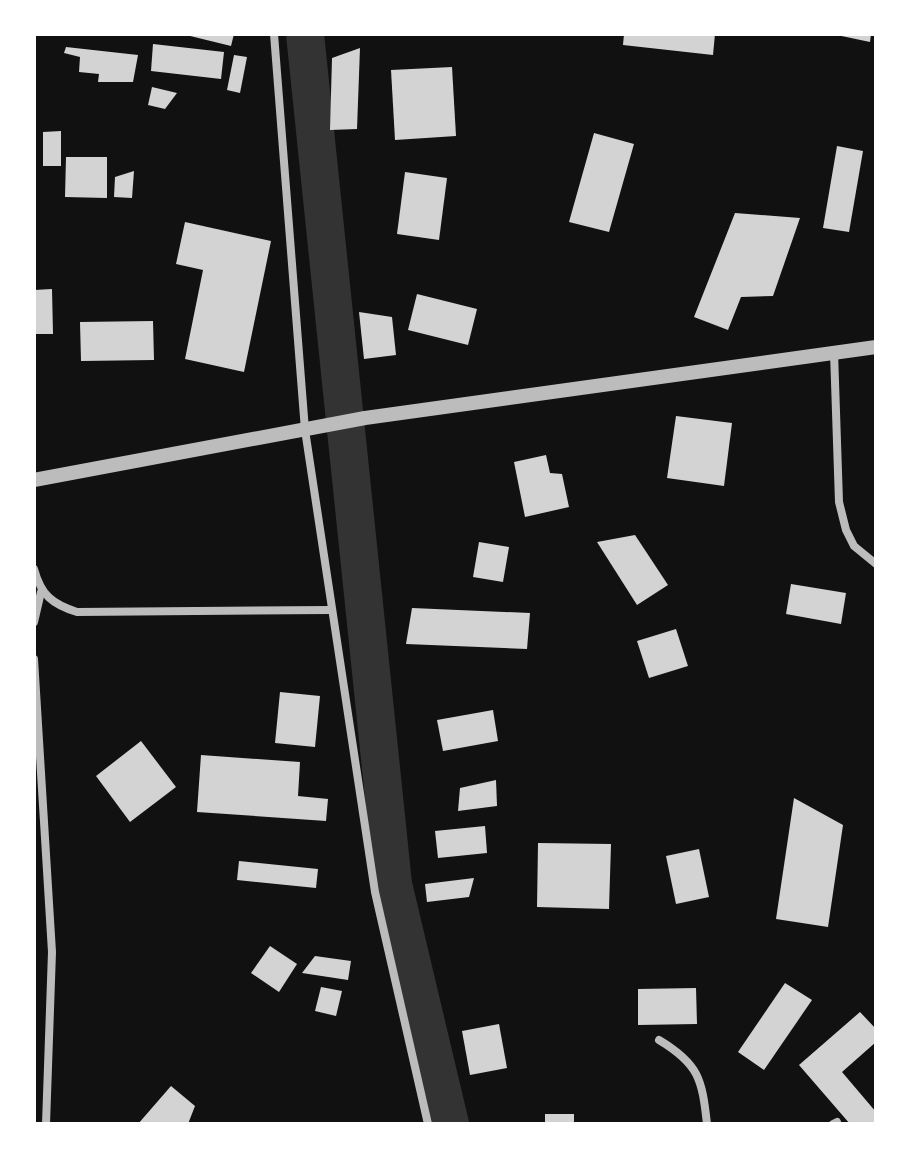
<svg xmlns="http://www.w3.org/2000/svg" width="910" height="1158" font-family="Arial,sans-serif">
	<rect width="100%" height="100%" fill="#111"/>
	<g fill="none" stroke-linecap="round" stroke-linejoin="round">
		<!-- canal -->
		<path stroke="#333" stroke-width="38" d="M 305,34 L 393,884 L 450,1124"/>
	</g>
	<!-- building -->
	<g fill="#d3d3d3">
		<path d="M 182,34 L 234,34 L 231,46 Z"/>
		<path d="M 624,34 L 715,34 L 713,55 L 623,45 Z"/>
		<path d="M 832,34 L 871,34 L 870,42 Z"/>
		<path d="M 153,44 L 224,52 L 221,79 L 151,71 Z"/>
		<path d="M 66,47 L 138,55 L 133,82 L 98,82 L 99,74 L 79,72 L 80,57 L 64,53 Z"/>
		<path d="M 360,48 L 357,129 L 330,130 L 332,58 Z"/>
		<path d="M 234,55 L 247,57 L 240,93 L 227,90 Z"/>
		<path d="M 452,67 L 456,136 L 395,140 L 391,70 Z"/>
		<path d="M 152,87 L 177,93 L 165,109 L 148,105 Z"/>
		<path d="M 61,131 L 61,166 L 43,166 L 43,132 Z"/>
		<path d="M 594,133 L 634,144 L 609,232 L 569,222 Z"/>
		<path d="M 837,146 L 863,151 L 849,232 L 823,228 Z"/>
		<path d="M 66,157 L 107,157 L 107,198 L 65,197 Z"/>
		<path d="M 134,171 L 132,198 L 114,197 L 115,177 Z"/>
		<path d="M 405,172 L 447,178 L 439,240 L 397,234 Z"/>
		<path d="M 735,213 L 800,218 L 773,296 L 741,297 L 728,330 L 694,317 Z"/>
		<path d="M 185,222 L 271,241 L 244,372 L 185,359 L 203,270 L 176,264 Z"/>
		<path d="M 52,289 L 53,334 L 34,334 L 34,290 Z"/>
		<path d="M 417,294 L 477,309 L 468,345 L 408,330 Z"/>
		<path d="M 359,312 L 392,317 L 396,355 L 364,359 Z"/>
		<path d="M 153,321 L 154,360 L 81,361 L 80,322 Z"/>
		<path d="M 676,416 L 732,423 L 724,486 L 667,478 Z"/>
		<path d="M 546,455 L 550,473 L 562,474 L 569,507 L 525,517 L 514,462 Z"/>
		<path d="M 635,535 L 668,585 L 637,605 L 597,542 Z"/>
		<path d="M 479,542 L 509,547 L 503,582 L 473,577 Z"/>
		<path d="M 791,584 L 846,593 L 841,624 L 786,614 Z"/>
		<path d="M 412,608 L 530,613 L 527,649 L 406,644 Z"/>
		<path d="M 676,629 L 688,666 L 649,678 L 637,641 Z"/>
		<path d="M 280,692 L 320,696 L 315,747 L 275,743 Z"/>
		<path d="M 493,710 L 498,741 L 443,751 L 437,720 Z"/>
		<path d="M 141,741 L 176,787 L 130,822 L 96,776 Z"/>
		<path d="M 201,755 L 300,762 L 298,796 L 328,799 L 326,821 L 197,812 Z"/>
		<path d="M 496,780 L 497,806 L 458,811 L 460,788 Z"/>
		<path d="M 794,798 L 843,825 L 828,927 L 776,919 Z"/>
		<path d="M 485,826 L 487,853 L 438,858 L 435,831 Z"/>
		<path d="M 538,843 L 611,844 L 609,909 L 537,907 Z"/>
		<path d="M 699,849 L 709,897 L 676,904 L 666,856 Z"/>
		<path d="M 239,861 L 318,869 L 316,888 L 237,880 Z"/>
		<path d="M 474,878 L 469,897 L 427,902 L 425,884 Z"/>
		<path d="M 270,946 L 297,964 L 279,992 L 251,973 Z"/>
		<path d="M 315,956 L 351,961 L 348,980 L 302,973 Z"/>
		<path d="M 785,983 L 812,1000 L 764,1070 L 738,1052 Z"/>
		<path d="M 321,987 L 342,991 L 336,1016 L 315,1011 Z"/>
		<path d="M 696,988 L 697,1024 L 638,1025 L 638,989 Z"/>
		<path d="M 860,1012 L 876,1029 L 876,1042 L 842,1072 L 876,1112 L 876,1124 L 850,1124 L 799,1065 Z"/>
		<path d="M 499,1024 L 507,1068 L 470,1075 L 462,1031 Z"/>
		<path d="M 171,1086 L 195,1106 L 188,1124 L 138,1124 Z"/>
		<rect x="545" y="1114" width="29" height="10"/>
	</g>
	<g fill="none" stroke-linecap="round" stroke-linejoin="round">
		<!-- minor -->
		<g stroke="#bcbcbc" stroke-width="8">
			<path d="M 274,34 L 305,430 L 375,892 L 428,1124"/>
			<path d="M 834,352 L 839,502 L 846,530 L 854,546 L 876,564"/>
			<path d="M 34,569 C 41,595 52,604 77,612 L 330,610"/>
			<path d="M 34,622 L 41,592"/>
			<path d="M 34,659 L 52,952 L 46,1124"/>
			<path d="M 659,1040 C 699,1064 702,1079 707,1124"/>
			<path d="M 833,1124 L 837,1122"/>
		</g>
		<!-- tertiary -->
		<path stroke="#bcbcbc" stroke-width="14" d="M 34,480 L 365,418 L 876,347"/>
	</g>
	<!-- border -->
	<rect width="910" height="1158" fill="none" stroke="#ffffff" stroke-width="72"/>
</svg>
